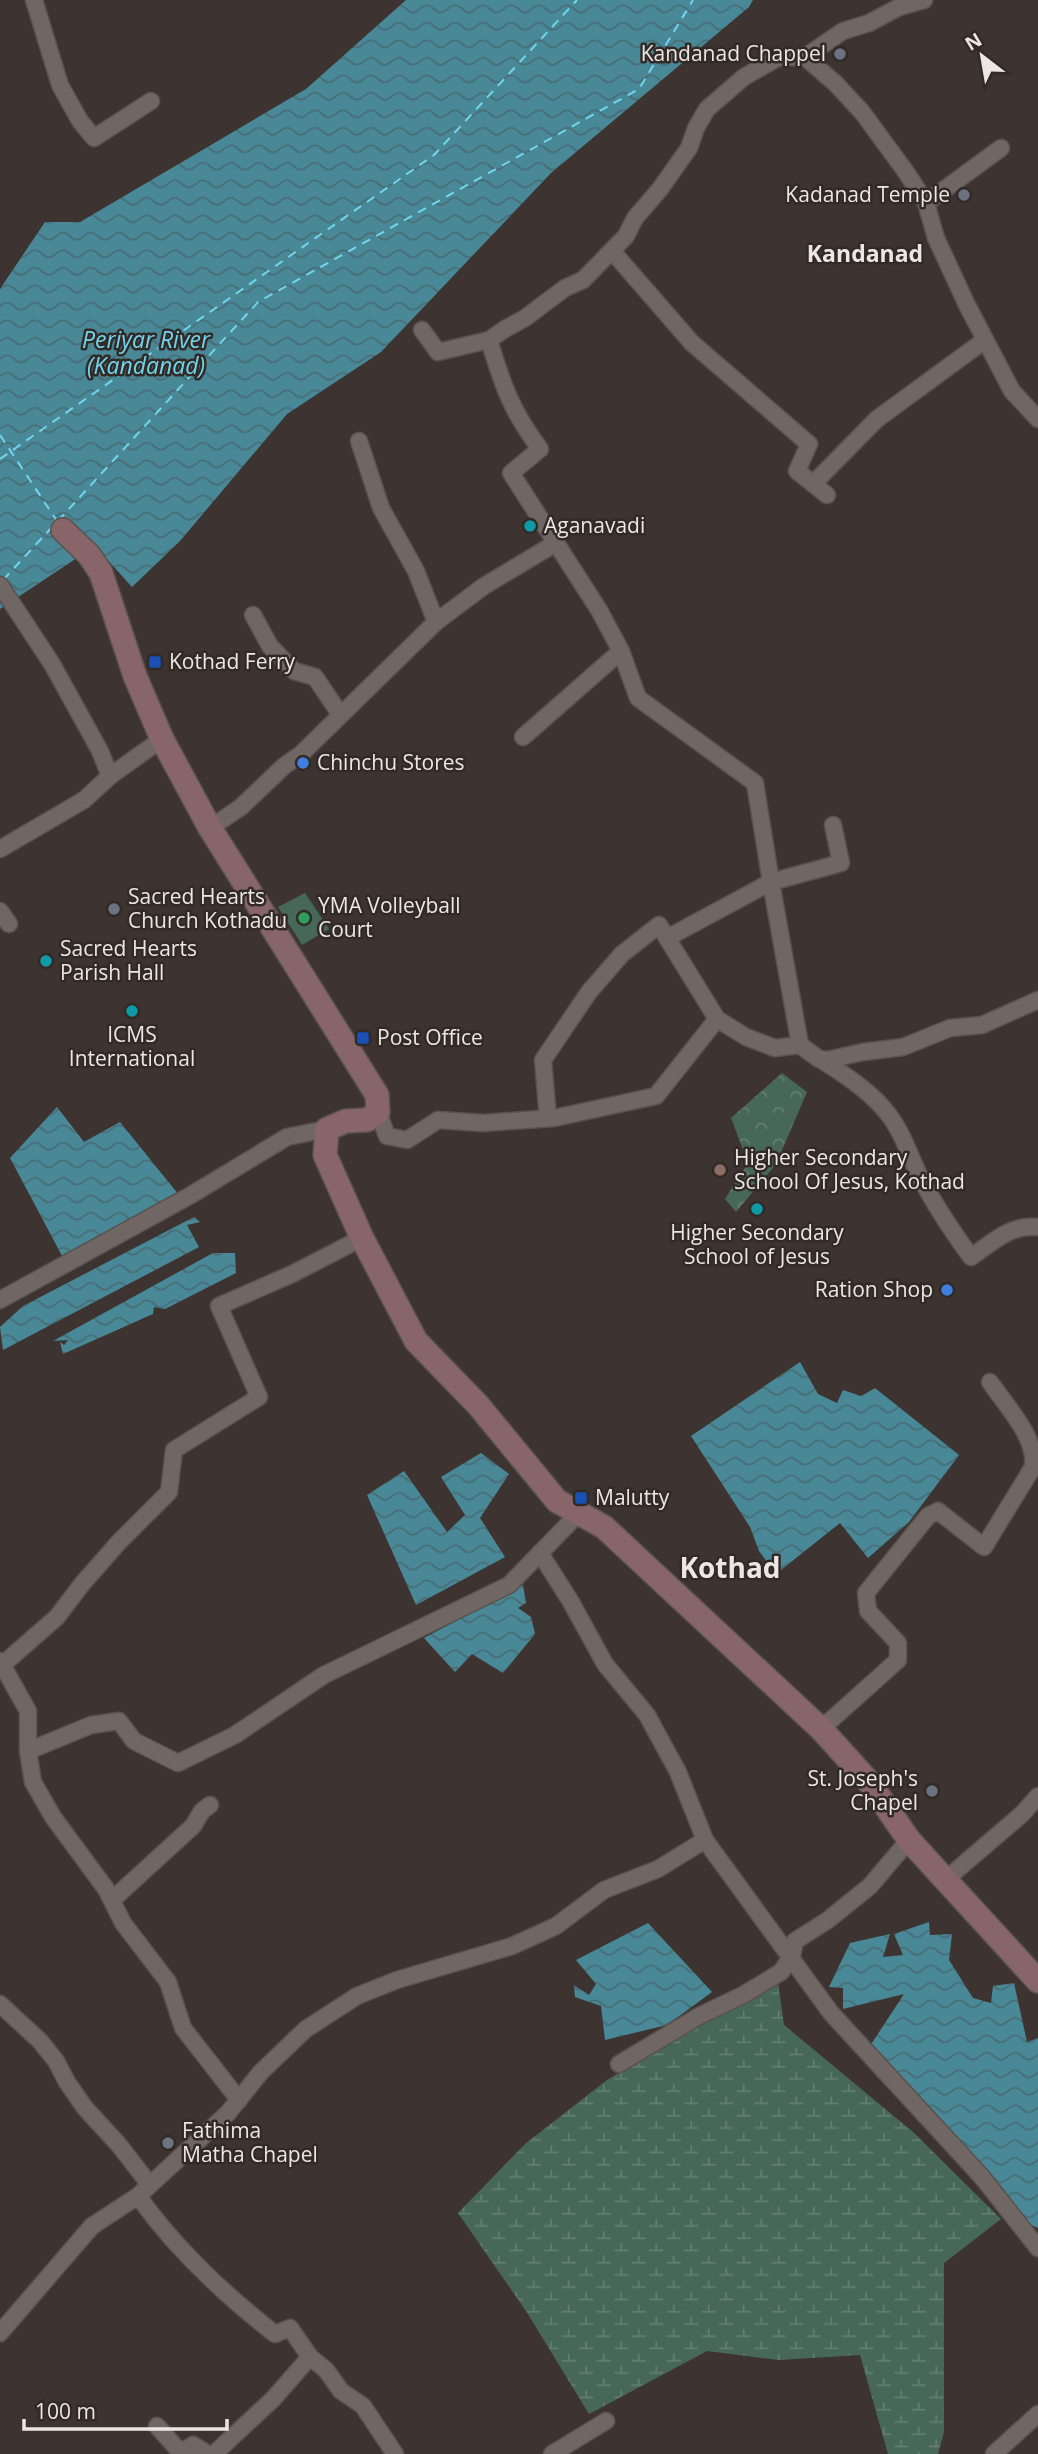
<svg xmlns="http://www.w3.org/2000/svg" width="1038" height="2454" font-family="'Open Sans',sans-serif">
	<defs>
		<pattern id="forest-crowns" width="20" height="18" patternUnits="userSpaceOnUse" patternTransform="scale(1.75)"><rect width="20" height="18" fill="#476858"/><path d="M2 6a3 3 0 1 1 6 0M12 15a3 3 0 1 1 6 0" fill="none" stroke="#627e70"/></pattern>
		<pattern id="wetland-marsh" width="20" height="14" patternUnits="userSpaceOnUse" patternTransform="scale(1.75)"><rect width="20" height="14" fill="#476858"/><path d="M1 5h8M5 5V1M11 12h8M15 12V8" fill="none" stroke="#627e70"/></pattern>
		<pattern id="water-waves" width="16" height="10" patternUnits="userSpaceOnUse" patternTransform="scale(1.75)"><rect width="16" height="10" fill="#498897"/><path d="M0 5q4-4 8 0t8 0" fill="none" stroke="#486d76"/></pattern>
	</defs>
	<rect width="100%" height="100%" fill="#3d3431"/>
	<!-- forest -->
	<path fill="url(#forest-crowns)" d="M 782,1073 L 807,1092 L 776,1164 L 736,1212 L 725,1199 L 748,1163 L 731,1118 Z"/>
	<!-- wetland -->
	<path fill="url(#wetland-marsh)" d="M 778,1983 L 784,2025 L 913,2132 L 1001,2219 L 944,2263 L 944,2432 L 938,2454 L 888,2454 L 860,2355 L 779,2360 L 707,2351 L 589,2414 L 526,2311 L 458,2213 L 525,2144 L 607,2080 L 679,2037 Z"/>
	<!-- garden -->
	<path fill="#476858" d="M 305,893 L 329,929 L 302,945 L 278,907 Z"/>
	<!-- water -->
	<g fill="url(#water-waves)">
		<path d="M 406,0 L 753,0 L 749,7 L 551,173 L 381,352 L 287,414 L 180,541 L 132,587 L 95,546 L 0,609 L 0,289 L 45,222 L 80,222 L 306,89 Z"/>
		<path d="M 57,1107 L 84,1142 L 120,1122 L 183,1200 L 69,1269 L 10,1158 Z"/>
		<path d="M 194,1217 L 200,1222 L 187,1225 L 199,1247 L 3,1350 L 0,1327 L 23,1306 Z"/>
		<path d="M 213,1253 L 235,1253 L 236,1273 L 165,1309 L 154,1307 L 153,1314 L 63,1354 L 60,1342 L 64,1345 L 68,1340 L 53,1341 Z"/>
		<path d="M 800,1362 L 818,1394 L 837,1403 L 843,1390 L 861,1396 L 875,1388 L 959,1455 L 909,1522 L 868,1558 L 840,1523 L 776,1574 L 759,1551 L 750,1527 L 691,1436 Z"/>
		<path d="M 481,1453 L 509,1474 L 480,1518 L 505,1557 L 416,1605 L 367,1495 L 404,1471 L 447,1532 L 465,1515 L 441,1477 Z"/>
		<path d="M 523,1585 L 526,1603 L 518,1608 L 531,1617 L 535,1634 L 503,1673 L 472,1654 L 455,1672 L 424,1638 Z"/>
		<path d="M 929,1922 L 930,1935 L 952,1934 L 949,1960 L 973,1998 L 991,2003 L 993,1986 L 1014,1983 L 1027,2042 L 1038,2038 L 1038,2228 L 1020,2220 L 870,2046 L 904,1994 L 843,2009 L 843,1988 L 829,1987 L 850,1943 L 890,1934 L 883,1957 L 903,1955 L 894,1934 Z"/>
		<path d="M 648,1923 L 712,1992 L 667,2025 L 605,2040 L 601,2006 L 575,1997 L 574,1985 L 589,1995 L 596,1984 L 576,1960 Z"/>
	</g>
	<g fill="none" stroke-linecap="round" stroke-linejoin="round">
		<!-- ferry -->
		<g stroke="#71d5ed" stroke-width="2" stroke-dasharray="9 7" stroke-linecap="butt">
			<path d="M 0,435 L 57,521"/>
			<path d="M 0,459 L 434,155 L 577,0"/>
			<path d="M 58,521 L 258,302 L 639,89 L 693,0"/>
			<path d="M 3,580 L 54,525"/>
		</g>
		<!-- minor casing -->
		<g stroke="#58514e" stroke-width="19">
			<g id="minor">
				<path d="M 34,0 L 60,85 L 80,121 L 94,138 L 151,101"/>
				<path d="M 805,57 L 843,31 L 869,23 L 899,7 L 924,0"/>
				<path d="M 926,203 L 1001,148"/>
				<path d="M 612,251 L 692,343 L 809,444 L 797,471 L 827,495"/>
				<path d="M 422,330 L 438,352 L 489,340 L 505,329 L 525,318 L 565,288 L 583,280 L 626,236 L 635,218 L 660,189 L 689,148 L 696,128 L 707,109 L 744,77 L 779,57 L 805,57 L 836,84 L 862,112 L 906,172 L 926,203 L 936,238 L 966,303 L 1012,391 L 1038,419"/>
				<path d="M 489,340 C 503,386 511,410 540,449 L 511,473 L 556,543"/>
				<path d="M 359,441 L 381,508 L 416,571 L 436,622"/>
				<path d="M 813,484 L 877,419 L 985,340"/>
				<path d="M 0,585 L 52,664 L 100,751 L 110,776"/>
				<path d="M 253,615 L 270,646 L 294,671 L 315,677 L 340,714"/>
				<path d="M 523,737 L 621,651"/>
				<path d="M 210,828 L 241,807 L 284,766 L 301,754 L 436,622 L 484,586 L 556,543 L 599,610 L 621,651 L 638,698 L 755,783 L 771,882 L 667,938"/>
				<path d="M 0,849 L 84,800 L 110,776 L 162,739"/>
				<path d="M 0,911 L 9,924"/>
				<path d="M 800,1045 L 771,882 L 841,863 L 833,825"/>
				<path d="M 820,1059 C 842,1073 867,1089 884,1109 C 901,1128 908,1152 919,1175 C 934,1204 952,1231 971,1257 C 992,1243 1010,1224 1038,1227"/>
				<path d="M 378,1112 L 387,1136 L 407,1140 L 438,1120 L 483,1123 L 554,1118 L 656,1096 L 717,1019 L 746,1037 L 775,1048 L 800,1045 L 819,1059 L 827,1060 L 863,1052 L 903,1047 L 950,1028 L 982,1025 L 1038,1000"/>
				<path d="M 548,1118 L 543,1060 L 589,992 L 622,954 L 659,925 L 717,1019"/>
				<path d="M 0,1300 L 191,1195 L 287,1137 L 327,1129"/>
				<path d="M 0,1661 L 28,1711 L 28,1751 L 33,1782 L 53,1817 L 106,1889 L 123,1923 L 168,1982 L 183,2028 L 239,2100"/>
				<path d="M 0,1667 L 57,1617 L 82,1584 L 119,1542 L 169,1492 L 174,1450 L 259,1397 L 219,1306 L 292,1274 L 362,1238"/>
				<path d="M 821,1729 L 898,1660 L 898,1643 L 868,1611 L 866,1593 L 928,1516 L 938,1511 L 984,1547 L 1033,1467 C 1037,1437 1006,1406 990,1382"/>
				<path d="M 28,1751 L 91,1725 L 119,1721 L 134,1741 L 178,1763 L 235,1735 L 324,1675 L 509,1585 L 578,1514"/>
				<path d="M 705,1840 L 831,2013 L 982,2177 L 1038,2248"/>
				<path d="M 944,1881 L 1022,1814 L 1038,1796"/>
				<path d="M 112,1900 L 193,1826 L 202,1811 L 210,1805"/>
				<path d="M 0,2004 L 40,2041 L 56,2061 L 67,2082 L 85,2108 L 119,2145 L 150,2185"/>
				<path d="M 619,2064 L 699,2016 L 743,1995 L 781,1972 L 792,1956 L 795,1941 L 828,1920 L 870,1886 L 909,1840"/>
				<path d="M 138,2196 C 175,2248 225,2295 275,2334 L 290,2328 L 310,2357 L 326,2370 L 341,2391 L 363,2406 L 395,2454"/>
				<path d="M 0,2333 L 92,2226 L 138,2196 L 228,2113 L 261,2072 L 306,2029 L 357,1996 L 397,1980 L 512,1946 L 556,1926 L 604,1890 L 658,1869 L 705,1840 L 678,1772 L 647,1715 L 605,1664 L 571,1602 L 540,1553"/>
				<path d="M 157,2426 L 181,2453 L 193,2445 L 208,2454"/>
				<path d="M 214,2454 L 273,2399 L 310,2357"/>
				<path d="M 552,2454 L 606,2421"/>
				<path d="M 994,2454 L 1038,2414"/>
			</g>
		</g>
		<!-- secondary casing -->
		<g stroke="#58514e" stroke-width="26">
			<path id="secondary" d="M 63,530 L 89,555 L 101,573 L 135,676 L 162,739 L 210,828 L 377,1095 L 378,1112 L 367,1120 L 346,1121 L 327,1129 L 325,1155 L 362,1238 L 416,1341 L 478,1405 L 557,1501 L 604,1527 L 821,1729 L 869,1782 L 909,1840 L 1038,1981"/>
		</g>
		<!-- minor -->
		<use href="#minor" stroke="#706764" stroke-width="16"/>
		<!-- secondary -->
		<use href="#secondary" stroke="#876568" stroke-width="23"/>
	</g>
	<!-- markers -->
	<g fill="#6b7280" stroke="#322a27" stroke-width="2.5">
		<circle cx="840" cy="54" r="7"/>
		<circle cx="964" cy="195" r="7"/>
		<circle cx="114" cy="909" r="7"/>
		<circle cx="932" cy="1791" r="7"/>
		<circle cx="168" cy="2143" r="7"/>
	</g>
	<g fill="#0f9aa8" stroke="#322a27" stroke-width="2.5">
		<circle cx="530" cy="526" r="7"/>
		<circle cx="46" cy="961" r="7"/>
		<circle cx="132" cy="1011" r="7"/>
		<circle cx="757" cy="1209" r="7"/>
	</g>
	<g fill="#1a4fb4" stroke="#322a27" stroke-width="2.5">
		<rect x="148" y="655" width="14" height="14" rx="3.5"/>
		<rect x="356" y="1031" width="14" height="14" rx="3.5"/>
		<rect x="574" y="1491" width="14" height="14" rx="3.5"/>
	</g>
	<g fill="#3f7fe0" stroke="#322a27" stroke-width="2.5">
		<circle cx="303" cy="763" r="7"/>
		<circle cx="947" cy="1290" r="7"/>
	</g>
	<circle fill="#2e9e5b" stroke="#322a27" stroke-width="2.5" cx="304" cy="918" r="7"/>
	<circle fill="#8d6e63" stroke="#322a27" stroke-width="2.5" cx="720" cy="1170" r="7"/>
	<g text-anchor="middle" stroke-width="5" stroke-linejoin="round" paint-order="stroke">
		<!-- poi labels -->
		<g font-size="21" fill="#ece6e4" stroke="#322a27" text-anchor="start">
			<text x="826" y="61" text-anchor="end">Kandanad Chappel</text>
			<text x="950" y="202" text-anchor="end">Kadanad Temple</text>
			<text x="544" y="533">Aganavadi</text>
			<text x="169" y="669">Kothad Ferry</text>
			<text x="317" y="770">Chinchu Stores</text>
			<text x="128" y="904">Sacred Hearts<tspan x="128" dy="24">Church Kothadu</tspan></text>
			<text x="318" y="913">YMA Volleyball<tspan x="318" dy="24">Court</tspan></text>
			<text x="60" y="956">Sacred Hearts<tspan x="60" dy="24">Parish Hall</tspan></text>
			<text x="132" y="1042" text-anchor="middle">ICMS<tspan x="132" dy="24">International</tspan></text>
			<text x="377" y="1045">Post Office</text>
			<text x="734" y="1165">Higher Secondary<tspan x="734" dy="24">School Of Jesus, Kothad</tspan></text>
			<text x="757" y="1240" text-anchor="middle">Higher Secondary<tspan x="757" dy="24">School of Jesus</tspan></text>
			<text x="933" y="1297" text-anchor="end">Ration Shop</text>
			<text x="595" y="1505">Malutty</text>
			<text x="918" y="1786" text-anchor="end">St. Joseph's<tspan x="918" dy="24">Chapel</tspan></text>
			<text x="182" y="2138">Fathima<tspan x="182" dy="24">Matha Chapel</tspan></text>
		</g>
		<!-- neighbourhood labels -->
		<g font-size="23" font-weight="bold" fill="#ece6e4" stroke="#322a27">
			<text x="865" y="262">Kandanad</text>
		</g>
		<!-- water labels -->
		<g font-size="23" font-style="italic" fill="#71d5ed" stroke="#322a27">
			<text x="146" y="348">Periyar River<tspan x="146" dy="26">(Kandanad)</tspan></text>
		</g>
		<!-- district labels -->
		<g font-size="28" font-weight="bold" fill="#ece6e4" stroke="#322a27">
			<text x="730" y="1578">Kothad</text>
		</g>
	</g>
	<!-- north arrow -->
	<g transform="translate(982 56) rotate(329)" stroke="#322a27" stroke-width="5" paint-order="stroke">
	<path d="M0-5L12 26L0 18L-12 26Z" fill="#ece6e4"/>
	<text y="-10" font-size="19" font-weight="bold" text-anchor="middle" fill="#ece6e4">N</text>
	</g>
	<!-- scale -->
	<path d="M24 2419v10h203v-10" fill="none" stroke="#ece6e4" stroke-width="3.5"/>
	<text x="35" y="2419" font-size="21" fill="#ece6e4" stroke="#322a27" stroke-width="5" paint-order="stroke">100 m</text>
</svg>
